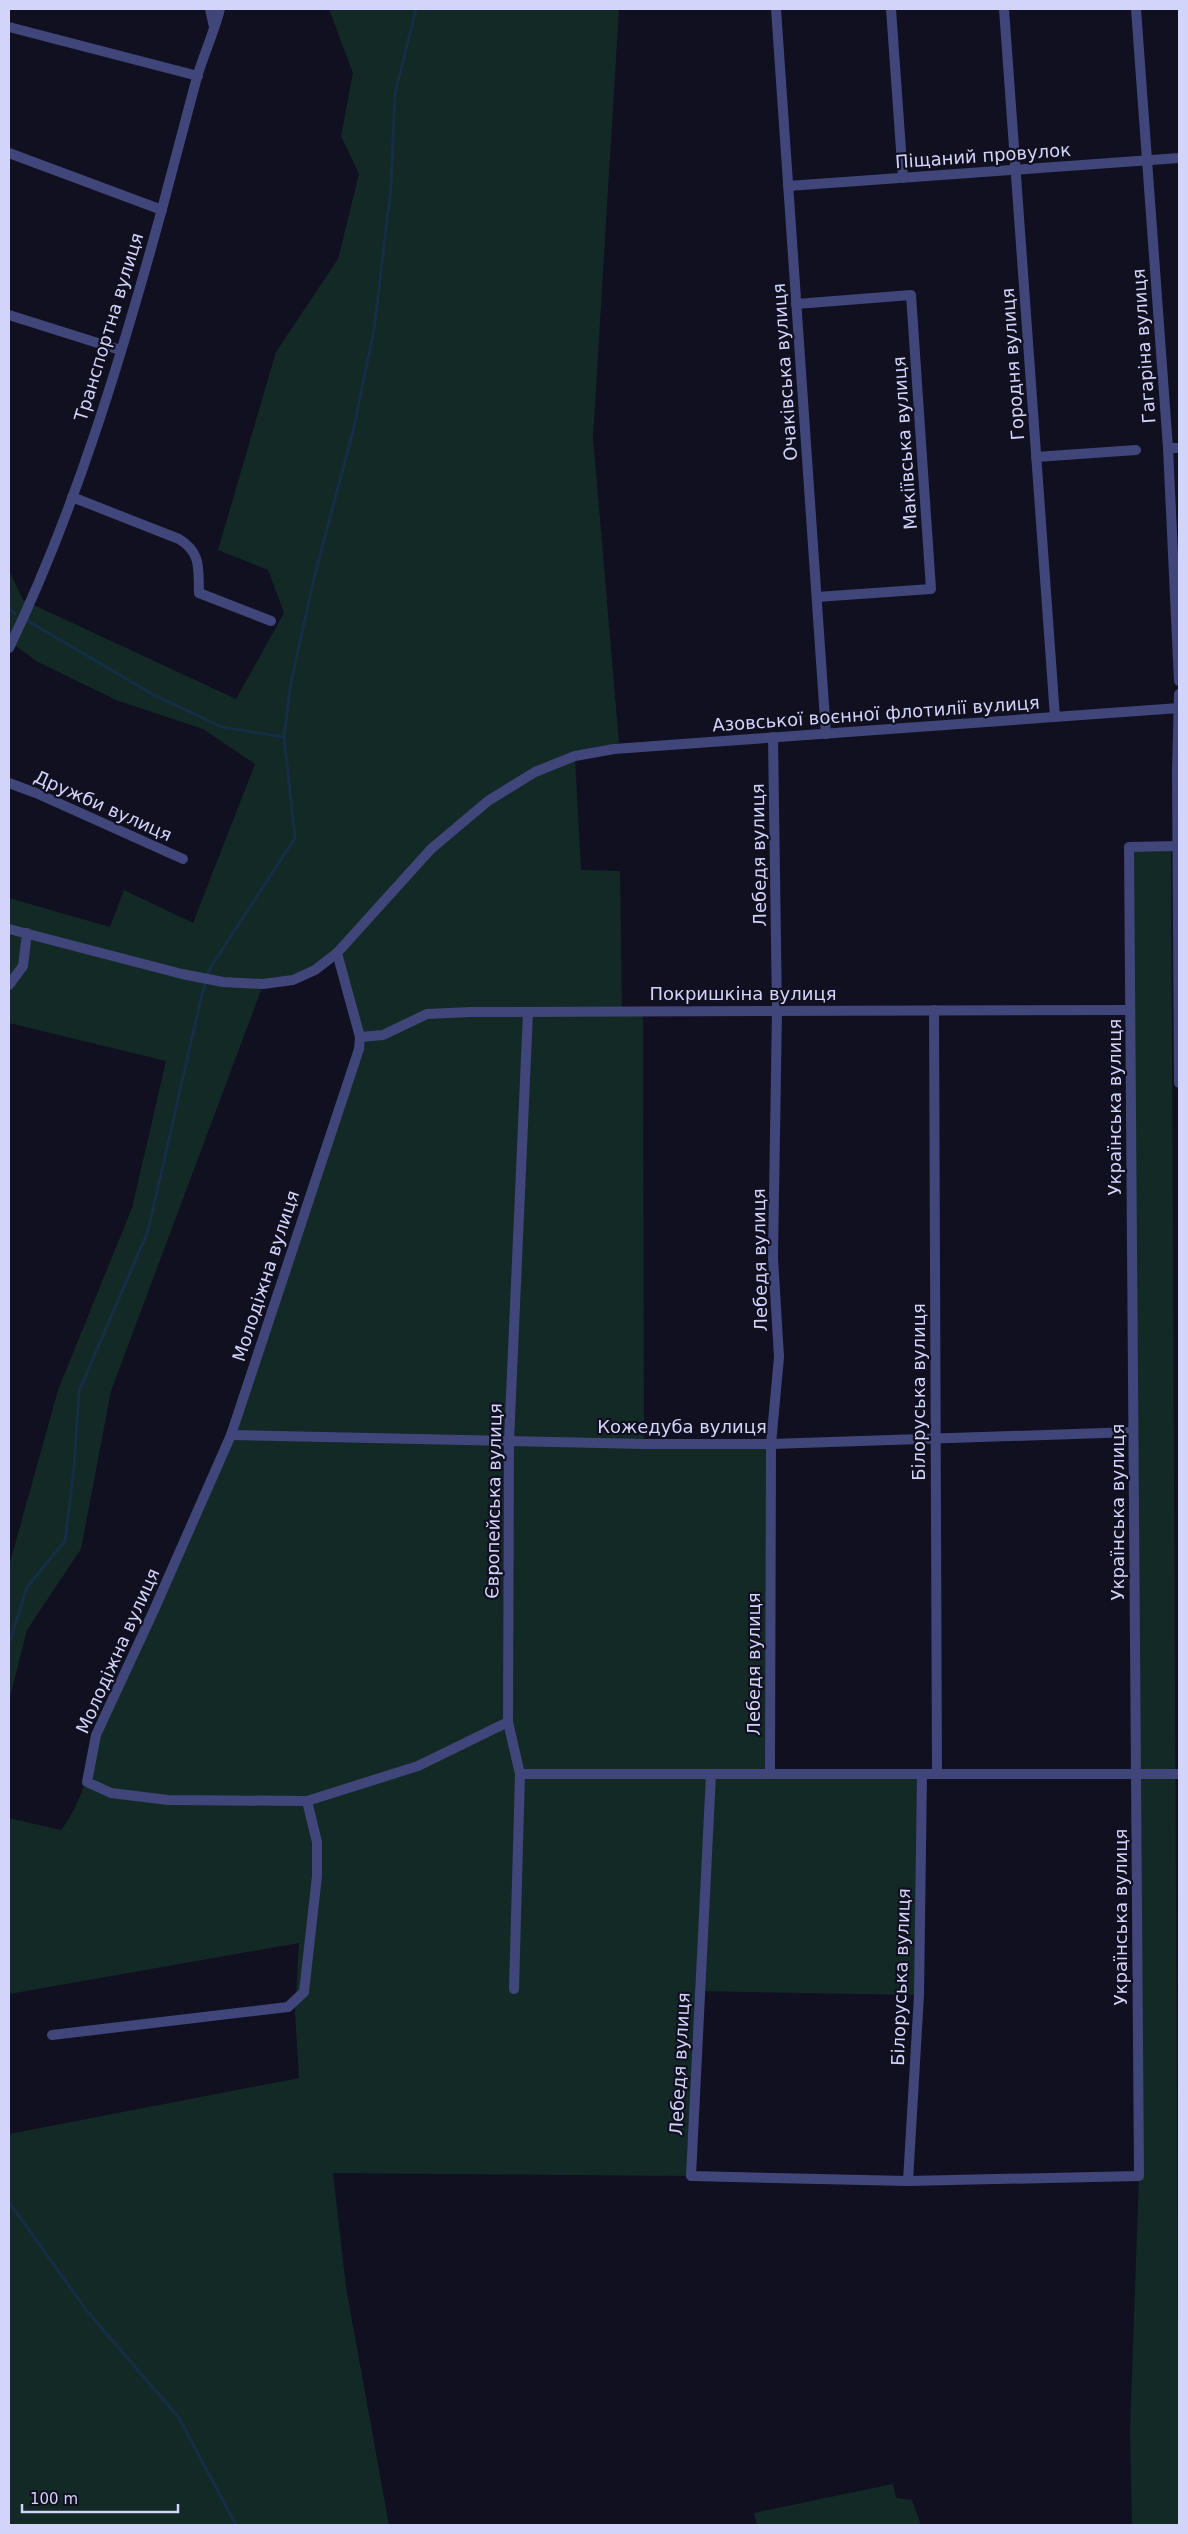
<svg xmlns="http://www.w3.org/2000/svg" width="1188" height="2534" font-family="'DejaVu Sans',sans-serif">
	<rect width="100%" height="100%" fill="#101020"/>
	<!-- green -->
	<g fill="#132926">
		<path d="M 329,9 L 619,9 L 593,437 L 619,743 L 576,752 L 575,756 L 581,870 L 620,871 L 622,1010 L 643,1010 L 644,1444 L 771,1444 L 770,1774 L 922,1774 L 919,1995 L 700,1991 L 691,2176 L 333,2173 L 346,2287 L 389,2525 L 9,2525 L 9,2134 L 299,2078 L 295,2012 L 299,1943 L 9,1994 L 9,1818 L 61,1830 C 83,1801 89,1770 96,1735 L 231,1435 L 359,1049 L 337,953 L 315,970 L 263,985 L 111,1391 L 81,1549 L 27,1630 L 9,1701 L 9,1566 L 58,1390 L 132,1208 L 166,1061 L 9,1023 L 9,898 L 110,927 L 124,890 L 193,923 L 255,764 L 203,729 L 116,700 L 38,662 L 9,641 L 9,570 L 23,600 L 236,699 L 284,613 L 268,570 L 218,550 L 276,352 L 338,259 L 359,174 L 341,136 L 353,73 Z"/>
		<path d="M 1129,847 L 1171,847 L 1179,2525 L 1132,2525 L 1130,2430 L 1139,2176 Z"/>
		<path d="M 893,2484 L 896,2498 L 912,2500 L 921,2525 L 757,2525 L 754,2513 Z"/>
	</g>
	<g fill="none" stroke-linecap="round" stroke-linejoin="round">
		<!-- stream -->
		<g stroke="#152e45" stroke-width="3">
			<path d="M 9,608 L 15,614"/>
			<path d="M 28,621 L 154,695 L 222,727 L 284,737"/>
			<path d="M 9,1644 L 27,1587 L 65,1541 L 74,1468 L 79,1391 L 148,1231 L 202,994 L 210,968 L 295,838 L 284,737 L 291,683 L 314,578 L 353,431 L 374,330 L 391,187 L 395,94 L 416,9"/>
			<path d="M 9,2202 L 87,2311 L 179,2418 L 236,2525"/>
		</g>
		<!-- minor -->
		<g stroke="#40457a" stroke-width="10">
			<path d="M 210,9 L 214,27"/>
			<path d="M 776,9 L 826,734"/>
			<path d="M 891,9 L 903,178"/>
			<path d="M 1004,9 L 1055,717"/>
			<path d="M 9,27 L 198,76"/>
			<path d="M 9,153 L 162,210"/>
			<path d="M 788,186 L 1179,158"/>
			<path d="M 796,304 L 911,295 L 931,589 L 817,597"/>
			<path d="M 9,315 L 120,350"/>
			<path d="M 1168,448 L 1179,448"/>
			<path d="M 1036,457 L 1136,450"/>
			<path d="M 72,497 L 179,539 C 202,553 198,569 199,593 L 271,621"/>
			<path d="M 9,648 C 75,512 122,355 162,209 C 174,165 185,121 197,77 C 204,54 214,32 220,9"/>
			<path d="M 9,783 L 36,793 L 183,859"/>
			<path d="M 337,953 L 360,1037 L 359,1049 L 231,1435 L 154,1610 L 96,1735 L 87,1782 L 111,1793 L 168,1800 L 307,1801 L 418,1766 L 508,1722"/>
			<path d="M 9,985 L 23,966 L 27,933"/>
			<path d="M 934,1010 L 937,1774"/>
			<path d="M 360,1037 L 383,1035 L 427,1014 L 471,1012 L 1130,1010"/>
			<path d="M 231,1435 L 644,1444 L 771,1444 L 1133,1432"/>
			<path d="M 520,1774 L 1179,1774"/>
			<path d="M 711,1774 L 691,2176 L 908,2181 L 1139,2176 L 1129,847 L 1177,846"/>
			<path d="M 770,1774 L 771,1444 L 779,1357 L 773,1258 L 777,1010 L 773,737"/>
			<path d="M 514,1989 L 520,1774 L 508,1722 L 509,1441 L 528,1012"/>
			<path d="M 52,2035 L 288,2007 L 304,1992 L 317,1876 L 317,1842 L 307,1801"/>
			<path d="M 908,2181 L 919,1995 L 922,1774"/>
		</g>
		<!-- tertiary -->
		<g stroke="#40457a" stroke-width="10">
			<path d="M 1136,9 L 1168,448 L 1179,681"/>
			<path d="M 1179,694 L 1177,773 L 1179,1083"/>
			<path d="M 9,929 L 182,974 L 223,982 L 263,984 L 293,980 L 315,970 L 337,953 L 431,849 L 488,801 L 535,772 L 575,756 L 614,749 L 1179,708"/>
		</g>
	</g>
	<g text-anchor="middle" stroke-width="4.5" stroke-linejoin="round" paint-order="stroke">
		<!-- street labels -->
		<g font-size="18" fill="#d3d4fa" stroke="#101020">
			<text transform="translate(983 156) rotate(-4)" y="6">Піщаний провулок</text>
			<text transform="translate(109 327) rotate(-73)" y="6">Транспортна вулиця</text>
			<text transform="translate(1144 346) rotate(-94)" y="6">Гагаріна вулиця</text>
			<text transform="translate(1013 364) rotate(-94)" y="6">Городня вулиця</text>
			<text transform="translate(785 372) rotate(-94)" y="6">Очаківська вулиця</text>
			<text transform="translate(905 443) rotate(-94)" y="6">Макіївська вулиця</text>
			<text transform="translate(876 714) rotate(-4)" y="6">Азовської воєнної флотилії вулиця</text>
			<text transform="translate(103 806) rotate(24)" y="6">Дружби вулиця</text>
			<text transform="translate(759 855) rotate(-91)" y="6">Лебедя вулиця</text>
			<text x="743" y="1000">Покришкіна вулиця</text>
			<text transform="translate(1115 1107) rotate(-90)" y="6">Українська вулиця</text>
			<text transform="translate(760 1260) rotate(-91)" y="6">Лебедя вулиця</text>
			<text transform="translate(266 1276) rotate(-72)" y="6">Молодіжна вулиця</text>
			<text transform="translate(919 1392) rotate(-90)" y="6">Білоруська вулиця</text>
			<text x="682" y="1433">Кожедуба вулиця</text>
			<text transform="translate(494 1501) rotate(-89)" y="6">Європейська вулиця</text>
			<text transform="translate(1118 1512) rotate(-90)" y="6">Українська вулиця</text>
			<text transform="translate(118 1651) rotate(-66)" y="6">Молодіжна вулиця</text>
			<text transform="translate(754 1664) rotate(-90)" y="6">Лебедя вулиця</text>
			<text transform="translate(1121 1917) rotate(-90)" y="6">Українська вулиця</text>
			<text transform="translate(901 1977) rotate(-88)" y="6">Білоруська вулиця</text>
			<text transform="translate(680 2064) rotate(-87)" y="6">Лебедя вулиця</text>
		</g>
	</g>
	<!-- border -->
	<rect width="1188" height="2534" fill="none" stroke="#d3d4fa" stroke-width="20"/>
	<!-- scale -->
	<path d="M22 2504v8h156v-8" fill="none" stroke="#d3d4fa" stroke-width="2.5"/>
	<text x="30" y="2504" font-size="15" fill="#d3d4fa" stroke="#101020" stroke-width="4" paint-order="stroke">100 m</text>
</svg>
